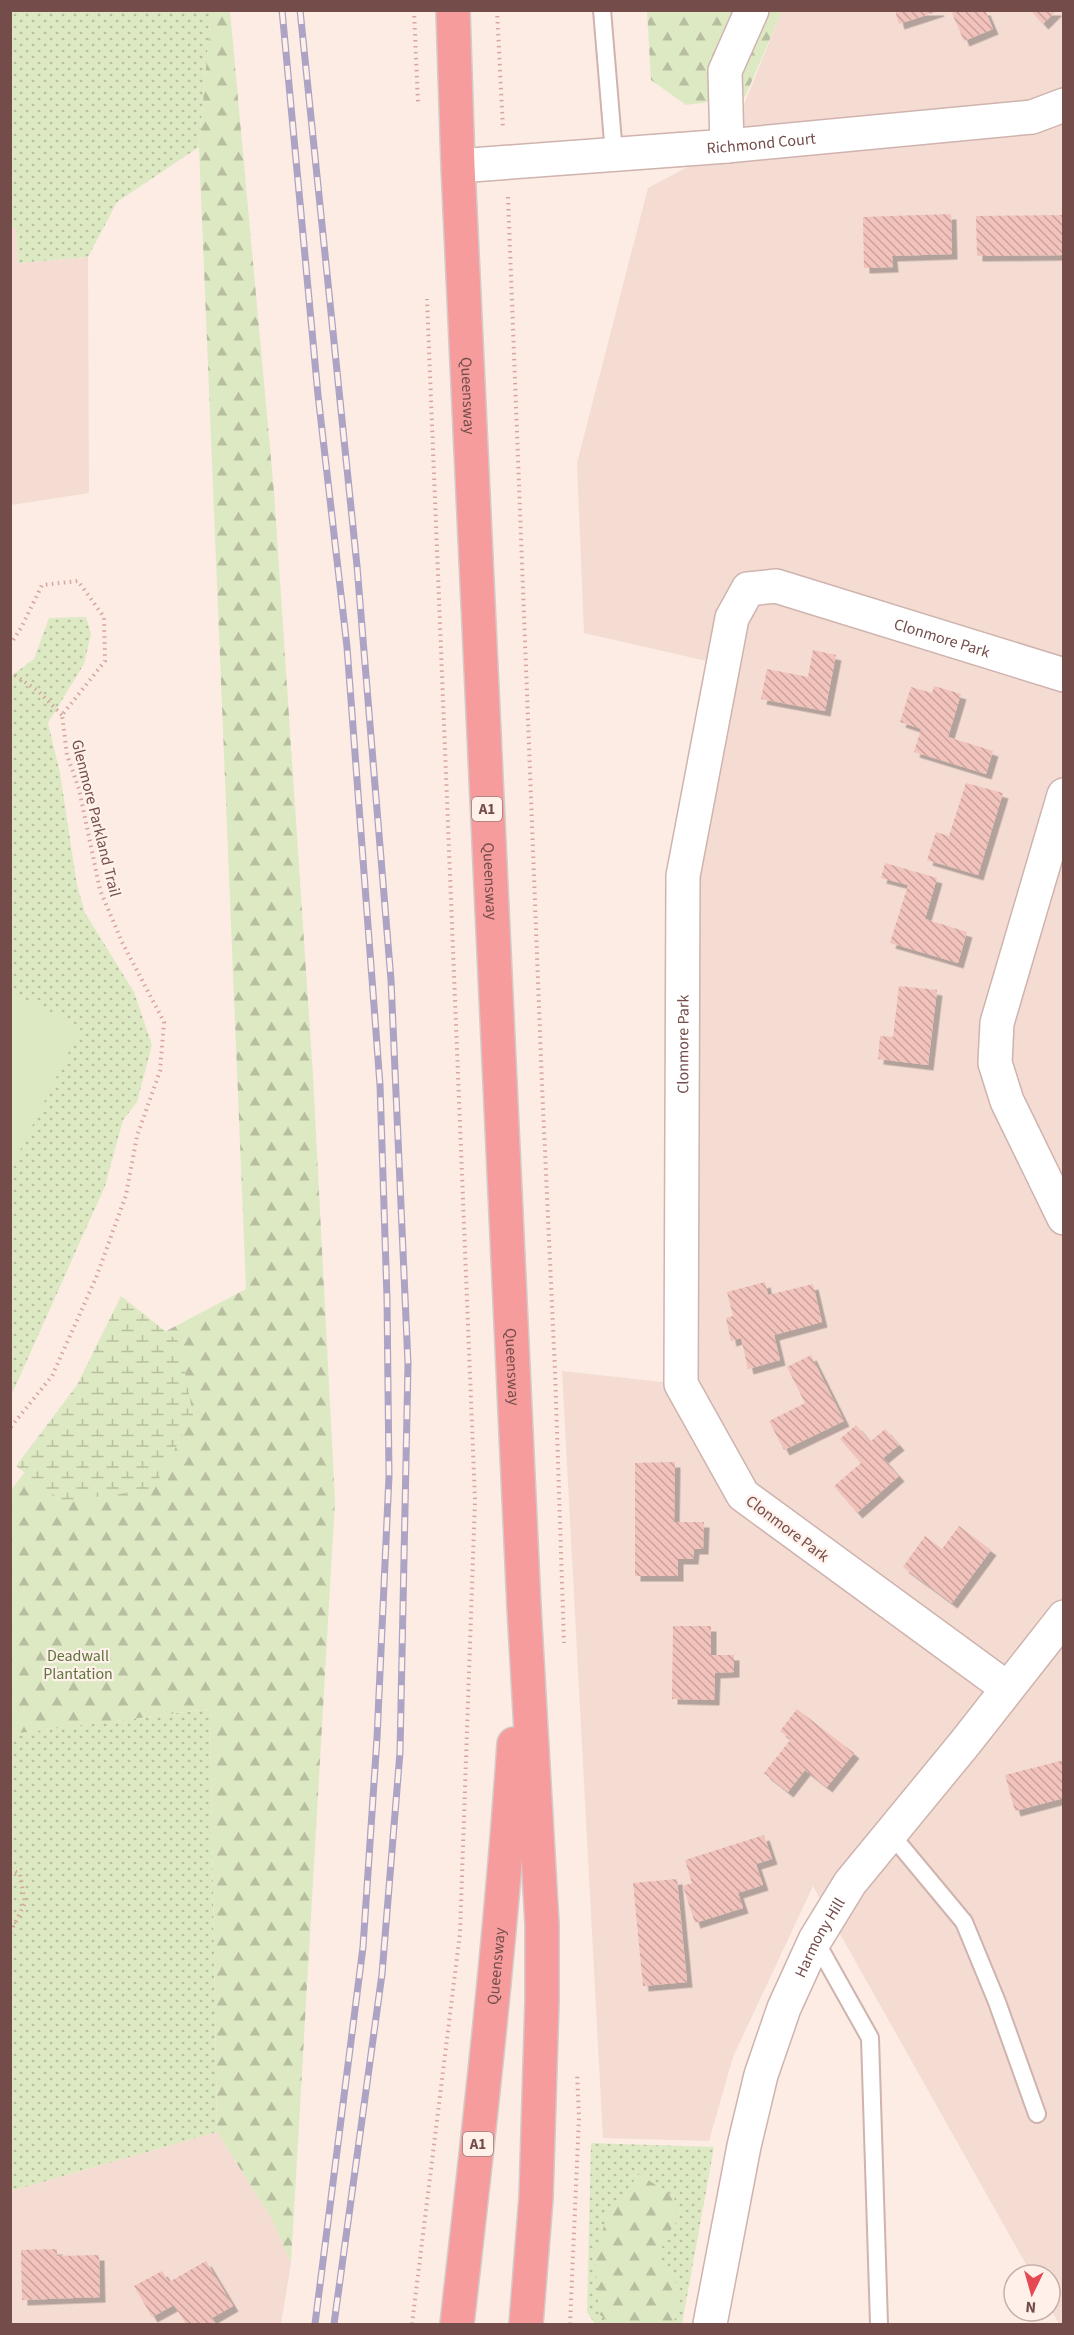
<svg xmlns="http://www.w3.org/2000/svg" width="1074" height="2335" font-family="'Source Sans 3',sans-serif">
	<defs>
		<pattern id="grass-dots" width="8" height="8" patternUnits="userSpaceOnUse" patternTransform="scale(1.5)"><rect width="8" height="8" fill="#dde9c3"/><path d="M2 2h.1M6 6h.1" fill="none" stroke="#b8bfa0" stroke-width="1.8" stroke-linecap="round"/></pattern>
		<pattern id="forest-firs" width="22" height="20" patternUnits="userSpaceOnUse" patternTransform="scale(1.5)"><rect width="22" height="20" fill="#dde9c3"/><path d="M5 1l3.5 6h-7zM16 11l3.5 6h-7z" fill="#b8bfa0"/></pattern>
		<pattern id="wetland-marsh" width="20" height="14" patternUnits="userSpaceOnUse" patternTransform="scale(1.5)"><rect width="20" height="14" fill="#dde9c3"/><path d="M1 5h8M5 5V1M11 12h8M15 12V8" fill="none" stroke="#b8bfa0"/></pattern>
		<pattern id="building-back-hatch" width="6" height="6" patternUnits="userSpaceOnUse" patternTransform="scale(1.5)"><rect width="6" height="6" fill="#f1c3bc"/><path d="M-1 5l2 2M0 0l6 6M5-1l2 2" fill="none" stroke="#c8a19b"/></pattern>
		<filter id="shadow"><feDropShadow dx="5.5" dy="5.5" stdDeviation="0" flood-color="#0004"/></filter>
	</defs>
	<rect width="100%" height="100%" fill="#fcece4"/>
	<!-- residential -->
	<g fill="#f4dcd3">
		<path d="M 782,11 L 1063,11 L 1063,2324 L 1059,2324 L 1050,2308 L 1050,2275 L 1032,2275 L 813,1886 L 733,2057 L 709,2141 L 603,2138 L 562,1371 L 680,1384 L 683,876 L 724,665 L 584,633 L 577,463 L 648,188 L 727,146 Z"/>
		<path d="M 16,227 L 18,263 L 88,257 L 89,493 L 11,505 L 10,228 Z"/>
		<path d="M 217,2132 L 272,2219 L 291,2263 L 281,2324 L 11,2324 L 11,2191 Z"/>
	</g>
	<!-- grass -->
	<g fill="url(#grass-dots)">
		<path d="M 11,11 L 211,11 L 199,147 L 117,202 L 88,257 L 18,263 L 16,228 L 11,228 Z"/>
		<path d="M 86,617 L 91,634 L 84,664 L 48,723 L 60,773 L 77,885 L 85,913 L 134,992 L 152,1045 L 137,1102 L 123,1120 L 105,1186 L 11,1396 L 11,676 L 34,659 L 49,618 Z"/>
		<path d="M 210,1709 L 217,2132 L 11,2191 L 10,1734 Z"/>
		<path d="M 591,2143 L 714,2147 L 682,2324 L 595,2324 L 587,2312 Z"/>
	</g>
	<!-- forest -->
	<g fill="url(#forest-firs)">
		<path d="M 211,11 L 230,11 L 274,492 L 313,1076 L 335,1500 L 291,2263 L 272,2219 L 217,2132 L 210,1709 L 11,1734 L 10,1491 L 115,1358 L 246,1289 L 199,147 Z"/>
		<path d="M 647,11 L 782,11 L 745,97 L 686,105 L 651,80 Z"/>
		<path d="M 639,2174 L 674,2197 L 678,2220 L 664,2239 L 660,2257 L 681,2291 L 677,2316 L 671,2324 L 611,2324 L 599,2314 L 595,2254 L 607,2217 Z"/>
	</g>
	<!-- wetland -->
	<path fill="url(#wetland-marsh)" d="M 121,1296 L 179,1342 L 193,1415 L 153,1490 L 62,1501 L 16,1466 L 77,1385 Z"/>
	<!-- park -->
	<path fill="#dde9c3" d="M 11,992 L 81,1027 L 11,1169 Z"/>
	<!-- building -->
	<g fill="url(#building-back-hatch)" filter="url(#shadow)">
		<path d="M 895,10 L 939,10 L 939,11 L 899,24 Z"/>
		<path d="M 958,10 L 985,10 L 993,29 L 964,41 L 952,13 Z"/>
		<path d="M 1030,10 L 1057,10 L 1043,24 Z"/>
		<path d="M 951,214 L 952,254 L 892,256 L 893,267 L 864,268 L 863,217 Z"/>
		<path d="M 1064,215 L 1064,255 L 977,256 L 976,216 Z"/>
		<path d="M 813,650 L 836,655 L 825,711 L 761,699 L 767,669 L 808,677 Z"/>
		<path d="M 934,686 L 961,694 L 948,737 L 993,751 L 986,774 L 914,752 L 921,729 L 900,722 L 911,687 L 932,693 Z"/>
		<path d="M 966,783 L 1003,793 L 978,875 L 927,860 L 936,832 L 949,836 Z"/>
		<path d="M 885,863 L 937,878 L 925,919 L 967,932 L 958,963 L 890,943 L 908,885 L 881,878 Z"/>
		<path d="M 899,986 L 937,990 L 928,1065 L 878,1059 L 880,1036 L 893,1037 Z"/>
		<path d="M 765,1282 L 768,1295 L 813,1284 L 822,1322 L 774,1335 L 780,1360 L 748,1369 L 741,1338 L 731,1341 L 726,1318 L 733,1316 L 727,1292 Z"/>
		<path d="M 811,1355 L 844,1421 L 784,1450 L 769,1421 L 805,1403 L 787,1367 Z"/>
		<path d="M 856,1425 L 870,1442 L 885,1429 L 899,1445 L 883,1458 L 899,1476 L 857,1513 L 834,1486 L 861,1463 L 840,1439 Z"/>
		<path d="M 675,1462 L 674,1522 L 704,1522 L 703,1549 L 694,1549 L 693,1559 L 678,1559 L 678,1576 L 635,1576 L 635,1463 Z"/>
		<path d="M 959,1526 L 991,1550 L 952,1603 L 903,1567 L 925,1536 L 942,1549 Z"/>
		<path d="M 673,1626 L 711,1626 L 711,1655 L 734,1655 L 734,1672 L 715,1673 L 714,1700 L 672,1699 Z"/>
		<path d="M 797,1709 L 854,1753 L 827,1787 L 805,1770 L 788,1792 L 764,1773 L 791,1739 L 780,1731 Z"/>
		<path d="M 1064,1760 L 1064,1798 L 1015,1811 L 1005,1775 Z"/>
		<path d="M 764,1835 L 772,1859 L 756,1864 L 763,1885 L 738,1893 L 743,1908 L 695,1923 L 683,1886 L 692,1883 L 685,1860 Z"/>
		<path d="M 677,1879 L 687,1982 L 643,1986 L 633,1883 Z"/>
		<path d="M 57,2249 L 57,2256 L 99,2255 L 100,2297 L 22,2300 L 21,2250 Z"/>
		<path d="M 206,2261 L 233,2306 L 212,2318 L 216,2324 L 186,2324 L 174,2305 L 152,2317 L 134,2286 L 162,2271 L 169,2282 Z"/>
	</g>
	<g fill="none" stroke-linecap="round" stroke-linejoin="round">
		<!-- lane casing -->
		<g stroke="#cfb3ae" stroke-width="20">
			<g id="lane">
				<path d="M 602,10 L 614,154"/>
				<path d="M 890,1833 L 964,1922 L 997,2002 L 1037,2114"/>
				<path d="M 815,1940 L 870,2038 L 879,2324"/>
			</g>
		</g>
		<!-- street casing -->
		<g stroke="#cfb3ae" stroke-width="36">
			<g id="street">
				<path d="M 727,146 L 725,71 L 752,10"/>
				<path id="s1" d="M 458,166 L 727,146 L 1032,117 L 1064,105"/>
				<path d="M 1064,795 L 997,1023 L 995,1063 L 1007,1101 L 1064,1218"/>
				<path id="s2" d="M 1007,1688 L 743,1495 L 681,1384 L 683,876 L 732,618 L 748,589 L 776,586 L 1064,675"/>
				<path id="s3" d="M 710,2324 L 744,2146 L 761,2075 L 784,2008 L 815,1940 L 850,1883 L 965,1743 L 1064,1617"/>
			</g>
		</g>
		<!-- highway casing -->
		<g stroke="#d5cac9" stroke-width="36">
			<g id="highway">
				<path id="s4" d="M 453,10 L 458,166 L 524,1607 L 542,1924 L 542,2001 L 536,2198 L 526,2324"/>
				<path id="s5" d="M 457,2324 C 479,2131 501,1938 514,1744"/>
			</g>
		</g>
		<!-- path -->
		<g stroke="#d6a59f" stroke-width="4" stroke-dasharray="1.5 4.5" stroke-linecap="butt">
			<path d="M 414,10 L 418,103"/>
			<path d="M 497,10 L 503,129"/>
			<path d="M 508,197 L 542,1085 L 555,1371 L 564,1643"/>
			<path d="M 10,645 L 21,628 L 42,585 L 78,581 L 104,617 L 105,661 L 62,715 L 67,755 L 79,789 L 100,890 L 122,942 L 164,1022 L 160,1071 L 137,1136 L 126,1195 L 96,1278 L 52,1376 L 10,1428"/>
			<path d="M 10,672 L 38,691 L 62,715"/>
			<path d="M 10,1869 L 20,1874 L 25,1903 L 10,1933"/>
			<path d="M 412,2324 L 460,1933 L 475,1500 L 427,299"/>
			<path d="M 570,2324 L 579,2117 L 577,2073"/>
		</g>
		<!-- lane -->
		<use href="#lane" stroke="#fff" stroke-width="16"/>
		<!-- street -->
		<use href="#street" stroke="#fff" stroke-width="33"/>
		<!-- highway -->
		<use href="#highway" stroke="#f69c9d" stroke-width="33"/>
		<!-- rail casing -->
		<g stroke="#aca3c5" stroke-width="7">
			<g id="rail">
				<path d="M 282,10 L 318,395 L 347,647 L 380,1085 L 387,1298 L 389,1476 L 377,1738 L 363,1947 L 315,2324"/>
				<path d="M 300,10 L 357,566 L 391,980 L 408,1364 L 400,1752 L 382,1974 L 334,2324"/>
			</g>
		</g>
		<!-- rail -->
		<use href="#rail" stroke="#fff1ea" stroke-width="4.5" stroke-dasharray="14" stroke-linecap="butt"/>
	</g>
	<g text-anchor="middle" stroke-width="4.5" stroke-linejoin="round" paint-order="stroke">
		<!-- shield labels -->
		<g fill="#fff1ea" stroke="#9e7e7a" stroke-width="1.5">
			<rect x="472" y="797" width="30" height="24" rx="4.5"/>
			<rect x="463" y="2132" width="30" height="24" rx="4.5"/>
		</g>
		<g font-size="15" font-weight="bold" fill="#744d4a">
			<text x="487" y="814">A1</text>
			<text x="478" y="2149">A1</text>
		</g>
		<!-- street labels -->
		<g font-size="16" fill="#744d4a" stroke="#fff1ea">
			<text dy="6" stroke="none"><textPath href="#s1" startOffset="304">Richmond Court</textPath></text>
			<text dy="6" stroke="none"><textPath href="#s4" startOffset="386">Queensway</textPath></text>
			<text dy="6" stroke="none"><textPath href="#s2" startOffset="1460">Clonmore Park</textPath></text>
			<text transform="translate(97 818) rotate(76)" y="6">Glenmore Parkland Trail</text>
			<text dy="6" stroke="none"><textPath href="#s4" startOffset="872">Queensway</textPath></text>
			<text dy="6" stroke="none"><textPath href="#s2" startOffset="794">Clonmore Park</textPath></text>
			<text dy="6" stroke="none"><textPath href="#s4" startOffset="1358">Queensway</textPath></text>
			<text transform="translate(788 1528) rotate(37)" y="6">Clonmore Park</text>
			<text dy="6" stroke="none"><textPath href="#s3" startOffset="404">Harmony Hill</textPath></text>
			<text dy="6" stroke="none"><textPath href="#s5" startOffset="360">Queensway</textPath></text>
		</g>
		<!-- park labels -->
		<g font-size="16" fill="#5e743f" stroke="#fff1ea">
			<text x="78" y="1661">Deadwall<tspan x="78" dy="18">Plantation</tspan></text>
		</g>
	</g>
	<!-- border -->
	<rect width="1074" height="2335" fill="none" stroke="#744d4a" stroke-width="24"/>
	<!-- north arrow -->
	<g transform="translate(1032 2293) rotate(185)"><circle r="28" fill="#fff1ea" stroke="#c7afaa" stroke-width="1.5"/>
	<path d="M0-4.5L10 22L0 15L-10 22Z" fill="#e54a52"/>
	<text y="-9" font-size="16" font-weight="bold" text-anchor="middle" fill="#744d4a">N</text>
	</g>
</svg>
